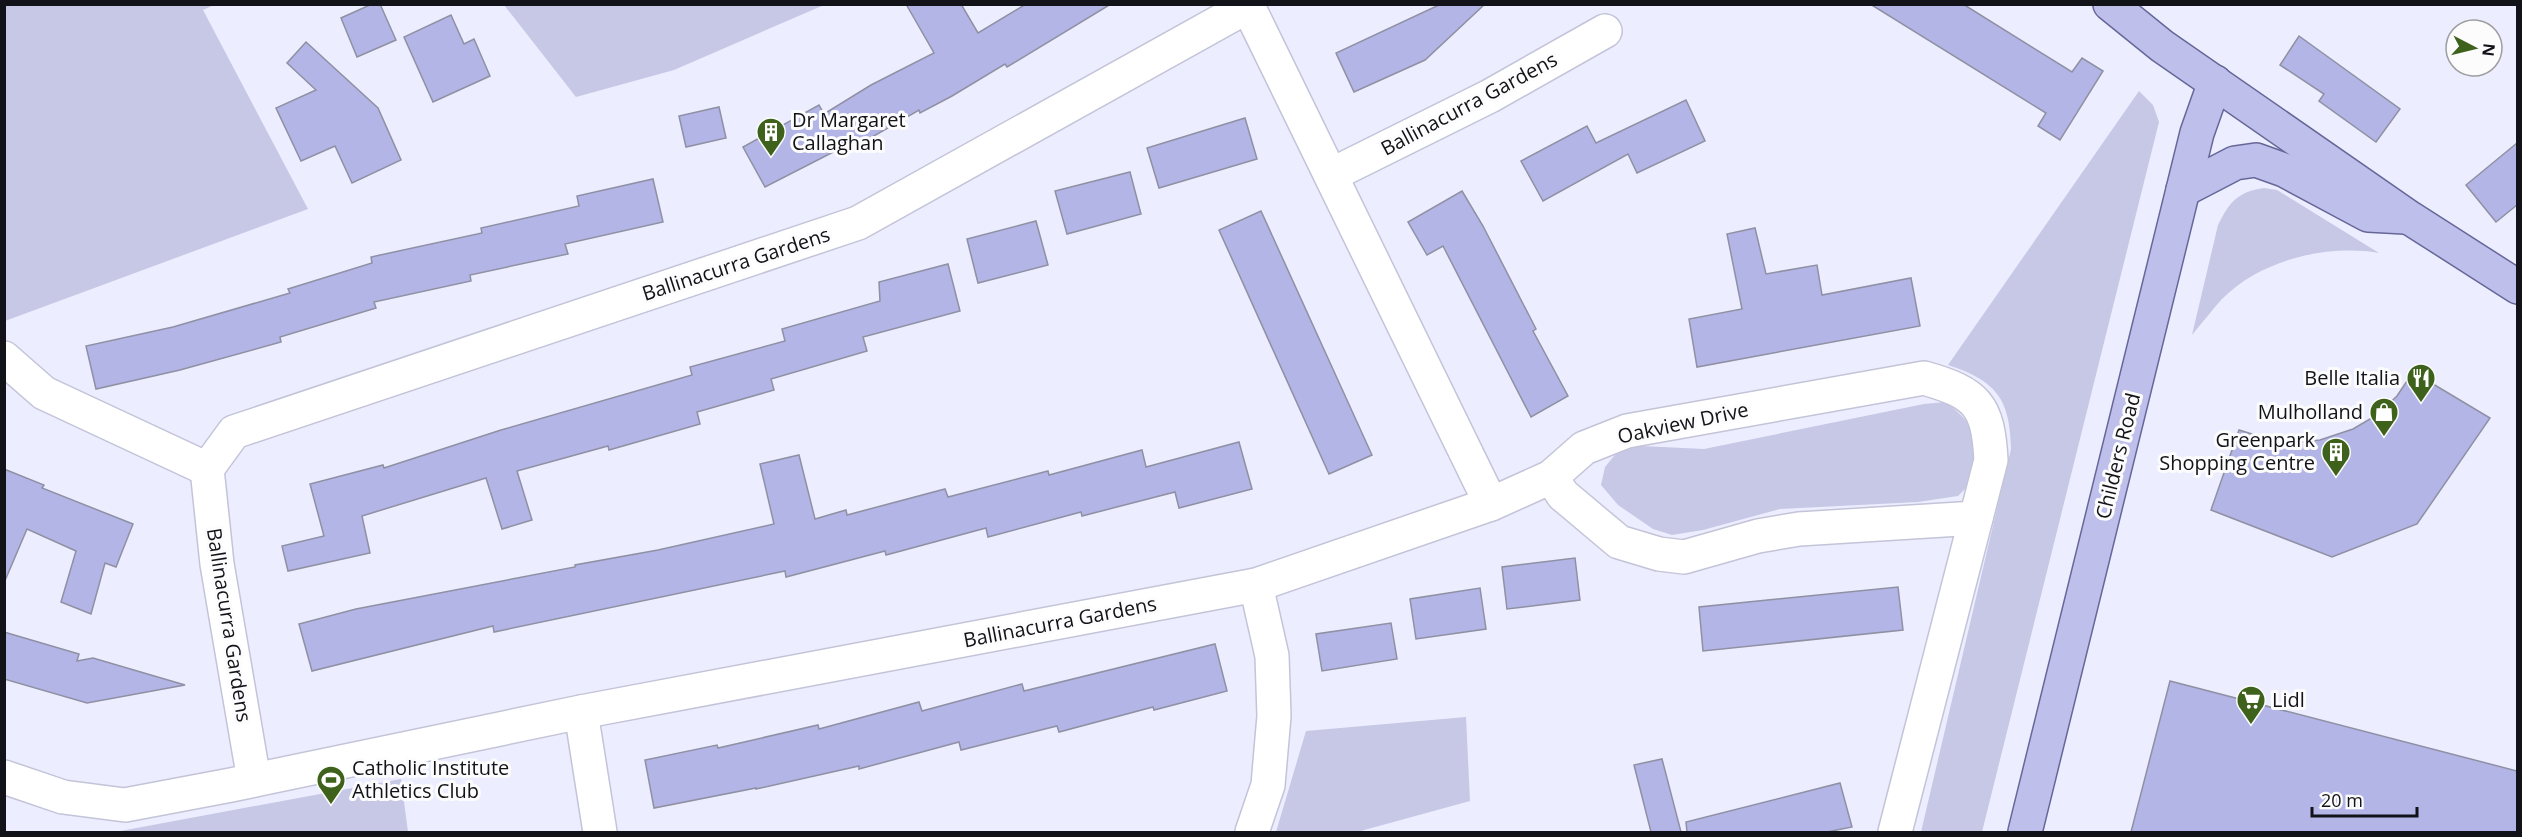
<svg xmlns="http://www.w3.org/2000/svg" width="2522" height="837" font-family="'Open Sans',sans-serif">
	<rect width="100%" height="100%" fill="#ecedfe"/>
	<!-- green -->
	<g fill="#c6c8e6">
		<path d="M 5,4 L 214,5 L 203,10 L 308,209 L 5,321 Z"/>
		<path d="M 504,5 L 824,5 L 674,70 L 576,97 Z"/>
		<path d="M 2139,91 L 2153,105 L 2159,122 L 1982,832 L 1921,832 L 2011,449 C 2010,398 1996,381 1948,365 Z"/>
		<path d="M 2264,188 L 2277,190 L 2379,253 C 2327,244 2260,260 2222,299 C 2212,310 2202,323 2192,335 L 2218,225 C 2230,201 2238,192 2264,188 Z"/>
		<path d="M 1945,402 C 1980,427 1974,439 1975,479 L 1958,496 L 1918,502 L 1780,509 L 1703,530 L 1672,535 L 1653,529 L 1618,505 L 1601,485 L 1605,467 L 1619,450 L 1641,446 L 1704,449 L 1924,404 Z"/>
		<path d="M 1466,717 L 1470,801 L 1357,832 L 1276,832 L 1306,731 Z"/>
		<path d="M 401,779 L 408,832 L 115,832 Z"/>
	</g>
	<!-- building -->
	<g fill="#b3b5e6" stroke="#8f90a3" stroke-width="1.5">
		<path d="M 372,4 L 380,4 L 396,40 L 357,57 L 341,18 Z"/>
		<path d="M 906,4 L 961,4 L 978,33 L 1026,4 L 1111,4 L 1007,67 L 1005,64 L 952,96 L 920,113 L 919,110 L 846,152 L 843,147 L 765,187 L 743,147 L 819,105 L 824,114 L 871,85 L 934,53 Z"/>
		<path d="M 1441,4 L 1485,4 L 1425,60 L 1354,92 L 1336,53 Z"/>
		<path d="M 1870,4 L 1963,4 L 2072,72 L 2082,58 L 2103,71 L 2060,140 L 2038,126 L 2046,113 Z"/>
		<path d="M 451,15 L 464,44 L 474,39 L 490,76 L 433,102 L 404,37 Z"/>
		<path d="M 2299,36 L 2400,109 L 2376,142 L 2319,101 L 2324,94 L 2280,65 Z"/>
		<path d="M 306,42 L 378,108 L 401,160 L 352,183 L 335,146 L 301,161 L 276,108 L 316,90 L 287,63 Z"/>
		<path d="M 1686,100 L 1705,141 L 1637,173 L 1628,154 L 1543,201 L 1521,161 L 1587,126 L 1596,143 Z"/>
		<path d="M 719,107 L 726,138 L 686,147 L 679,116 Z"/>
		<path d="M 1245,118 L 1257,159 L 1159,188 L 1147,148 Z"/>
		<path d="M 2517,143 L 2517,205 L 2496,222 L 2466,185 Z"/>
		<path d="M 1130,172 L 1141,214 L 1067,234 L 1055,191 Z"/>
		<path d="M 653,179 L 663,222 L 565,244 L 568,254 L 470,275 L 471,281 L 374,302 L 376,308 L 280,337 L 281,342 L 180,370 L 96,389 L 86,346 L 173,327 L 290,293 L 288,289 L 372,263 L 371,257 L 482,233 L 481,228 L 579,206 L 577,196 Z"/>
		<path d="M 1462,191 L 1483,226 L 1536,329 L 1533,331 L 1568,396 L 1531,417 L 1443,246 L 1427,255 L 1408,222 Z"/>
		<path d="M 1261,211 L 1372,455 L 1329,474 L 1219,230 Z"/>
		<path d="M 1036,221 L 1048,265 L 978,283 L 967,239 Z"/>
		<path d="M 1755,228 L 1766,274 L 1817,265 L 1822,295 L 1911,278 L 1920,326 L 1697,367 L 1689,319 L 1742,309 L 1727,234 Z"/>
		<path d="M 948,264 L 960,311 L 863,337 L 867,351 L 771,379 L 774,390 L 697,412 L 700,424 L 609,450 L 608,446 L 517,471 L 532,520 L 502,529 L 486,478 L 362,516 L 370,553 L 288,571 L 282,546 L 324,536 L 310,484 L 383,465 L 384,468 L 501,430 L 692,375 L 690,367 L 785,341 L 782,329 L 880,301 L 879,282 Z"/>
		<path d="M 2413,372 L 2490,418 L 2417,524 L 2332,557 L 2211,510 L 2239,430 L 2284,444 L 2320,440 L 2353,429 L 2377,415 L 2397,396 Z"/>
		<path d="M 1239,442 L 1252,489 L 1179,508 L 1175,492 L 1082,516 L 1081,512 L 988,537 L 986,528 L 886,555 L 885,551 L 786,577 L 785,571 L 494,632 L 493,626 L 312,671 L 299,624 L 356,609 L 575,567 L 575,565 L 658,550 L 774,524 L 760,464 L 799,455 L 815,519 L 846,510 L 847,515 L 945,489 L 948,497 L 1048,471 L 1049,475 L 1142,450 L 1146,467 Z"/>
		<path d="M 4,469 L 44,485 L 42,488 L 133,524 L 116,567 L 105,563 L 91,614 L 61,602 L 76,551 L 27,529 L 4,583 Z"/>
		<path d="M 1575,558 L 1580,600 L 1507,609 L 1502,567 Z"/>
		<path d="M 1898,587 L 1903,630 L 1703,651 L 1699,607 Z"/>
		<path d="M 1480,588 L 1486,629 L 1416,639 L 1410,599 Z"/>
		<path d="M 1391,623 L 1397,659 L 1322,671 L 1316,634 Z"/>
		<path d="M 4,632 L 79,654 L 77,661 L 93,658 L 185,685 L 87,703 L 4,679 Z"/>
		<path d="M 1215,644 L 1227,691 L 1154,710 L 1153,707 L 1059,732 L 1057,726 L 961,750 L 959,742 L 859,769 L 859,766 L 756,789 L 756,788 L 654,808 L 645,760 L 717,745 L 718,748 L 818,725 L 819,729 L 919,702 L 922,711 L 1022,684 L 1024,691 Z"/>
		<path d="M 2170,681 L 2517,771 L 2517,832 L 2131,832 Z"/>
		<path d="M 1662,759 L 1681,832 L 1651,832 L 1634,765 Z"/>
		<path d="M 1840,783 L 1852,827 L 1827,832 L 1687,832 L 1686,822 Z"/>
	</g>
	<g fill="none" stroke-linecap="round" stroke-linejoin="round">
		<!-- minor casing -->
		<g stroke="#c3c4d8" stroke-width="36">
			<g id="minor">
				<path d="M 1247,4 L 1491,504"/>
				<path d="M 1331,175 L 1490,96 L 1605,31"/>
				<path d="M 4,358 L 44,393 L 207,469"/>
				<path d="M 1551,477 L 1563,495 L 1619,542 L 1659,554 L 1684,557 L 1758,536 L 1799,529 L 1976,518"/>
				<path d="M 581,712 L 600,832"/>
				<path d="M 4,777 L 63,797 L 125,805 L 231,785 L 581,712 L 1256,585 L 1491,504 L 1551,477 L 1584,448 L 1627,431 L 1924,378 C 1977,393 1988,405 1991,460 L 1895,832"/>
				<path d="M 254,780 L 217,564 L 207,469 L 234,432 L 858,223 L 1248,6"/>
				<path d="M 1252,832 L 1268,785 L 1274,716 L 1272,656 L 1256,585"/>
			</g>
		</g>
		<!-- major casing -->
		<g stroke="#666798" stroke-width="36">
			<g id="major">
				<path d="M 2110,4 L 2162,46 L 2410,218 L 2518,287"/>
				<path d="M 2183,190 L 2235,163 L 2256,160 L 2284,170 L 2368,215 L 2405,217"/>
				<path d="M 2025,832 L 2197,133 L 2215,82"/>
			</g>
		</g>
		<!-- minor -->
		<use href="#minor" stroke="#fff" stroke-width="33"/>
		<!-- major -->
		<use href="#major" stroke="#bebfeb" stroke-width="33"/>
	</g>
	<!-- icons -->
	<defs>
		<g id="building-pin" transform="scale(1.5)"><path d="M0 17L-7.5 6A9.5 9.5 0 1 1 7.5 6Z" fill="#3e621b" stroke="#fcfcfc"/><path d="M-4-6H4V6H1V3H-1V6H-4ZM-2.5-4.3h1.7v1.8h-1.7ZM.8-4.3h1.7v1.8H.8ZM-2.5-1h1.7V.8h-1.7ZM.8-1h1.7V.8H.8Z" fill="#fff"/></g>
		<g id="restaurant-pin" transform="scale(1.5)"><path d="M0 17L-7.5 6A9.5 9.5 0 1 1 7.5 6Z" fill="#3e621b" stroke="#fcfcfc"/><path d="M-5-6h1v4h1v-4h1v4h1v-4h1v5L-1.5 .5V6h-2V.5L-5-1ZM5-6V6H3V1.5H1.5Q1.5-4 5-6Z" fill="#fff"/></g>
		<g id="shop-pin" transform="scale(1.5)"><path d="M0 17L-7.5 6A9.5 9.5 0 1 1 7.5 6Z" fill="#3e621b" stroke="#fcfcfc"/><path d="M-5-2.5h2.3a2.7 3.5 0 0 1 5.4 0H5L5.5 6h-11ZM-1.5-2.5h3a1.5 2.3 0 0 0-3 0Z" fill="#fff"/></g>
		<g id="supermarket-pin" transform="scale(1.5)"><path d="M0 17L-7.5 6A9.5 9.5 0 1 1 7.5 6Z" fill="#3e621b" stroke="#fcfcfc"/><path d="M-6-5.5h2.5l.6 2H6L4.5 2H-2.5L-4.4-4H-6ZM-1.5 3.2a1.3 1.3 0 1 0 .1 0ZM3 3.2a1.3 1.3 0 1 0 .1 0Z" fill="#fff"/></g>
		<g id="stadium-pin" transform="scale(1.5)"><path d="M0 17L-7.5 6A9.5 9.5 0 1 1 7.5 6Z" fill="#3e621b" stroke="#fcfcfc"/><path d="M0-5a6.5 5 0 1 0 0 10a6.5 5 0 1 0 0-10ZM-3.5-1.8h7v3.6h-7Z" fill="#fff"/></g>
	</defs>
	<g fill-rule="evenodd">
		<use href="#building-pin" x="771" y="132"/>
		<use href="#restaurant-pin" x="2421" y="378"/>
		<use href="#shop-pin" x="2384" y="412"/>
		<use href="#building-pin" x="2336" y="452"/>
		<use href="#supermarket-pin" x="2251" y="700"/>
		<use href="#stadium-pin" x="331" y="780"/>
	</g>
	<g text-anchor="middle" stroke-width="6" stroke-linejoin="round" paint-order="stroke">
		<!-- street labels -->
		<g font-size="20" fill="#121219" stroke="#fcfcfc">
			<text transform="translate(1469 104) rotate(-28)" y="7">Ballinacurra Gardens</text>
			<text transform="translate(736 264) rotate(-18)" y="7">Ballinacurra Gardens</text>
			<text transform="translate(1683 423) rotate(-12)" y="7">Oakview Drive</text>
			<text transform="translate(2118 456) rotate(-76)" y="7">Childers Road</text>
			<text transform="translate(1060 622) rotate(-11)" y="7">Ballinacurra Gardens</text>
			<text transform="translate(229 625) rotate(81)" y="7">Ballinacurra Gardens</text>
		</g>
		<!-- poi labels -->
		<g font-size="20" fill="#121219" stroke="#fcfcfc" text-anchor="start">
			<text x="792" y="127">Dr Margaret<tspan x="792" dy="23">Callaghan</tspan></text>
			<text x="2400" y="385" text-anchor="end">Belle Italia</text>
			<text x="2363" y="419" text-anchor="end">Mulholland</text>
			<text x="2315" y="447" text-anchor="end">Greenpark<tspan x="2315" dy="23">Shopping Centre</tspan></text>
			<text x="2272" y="707">Lidl</text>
			<text x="352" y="775">Catholic Institute<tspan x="352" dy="23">Athletics Club</tspan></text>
		</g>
	</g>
	<!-- border -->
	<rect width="2522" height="837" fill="none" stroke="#121219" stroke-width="12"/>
	<!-- north arrow -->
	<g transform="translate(2474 48) rotate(97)"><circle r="28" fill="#fcfcfc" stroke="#9e9ea1" stroke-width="1.5"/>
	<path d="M0-4.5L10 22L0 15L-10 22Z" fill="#3e621b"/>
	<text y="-9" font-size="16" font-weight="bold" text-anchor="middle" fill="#121219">N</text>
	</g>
	<!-- scale -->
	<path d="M2312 807v9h105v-9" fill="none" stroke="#121219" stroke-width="3"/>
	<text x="2321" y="807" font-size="18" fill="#121219" stroke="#fcfcfc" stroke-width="4.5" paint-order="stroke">20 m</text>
</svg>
